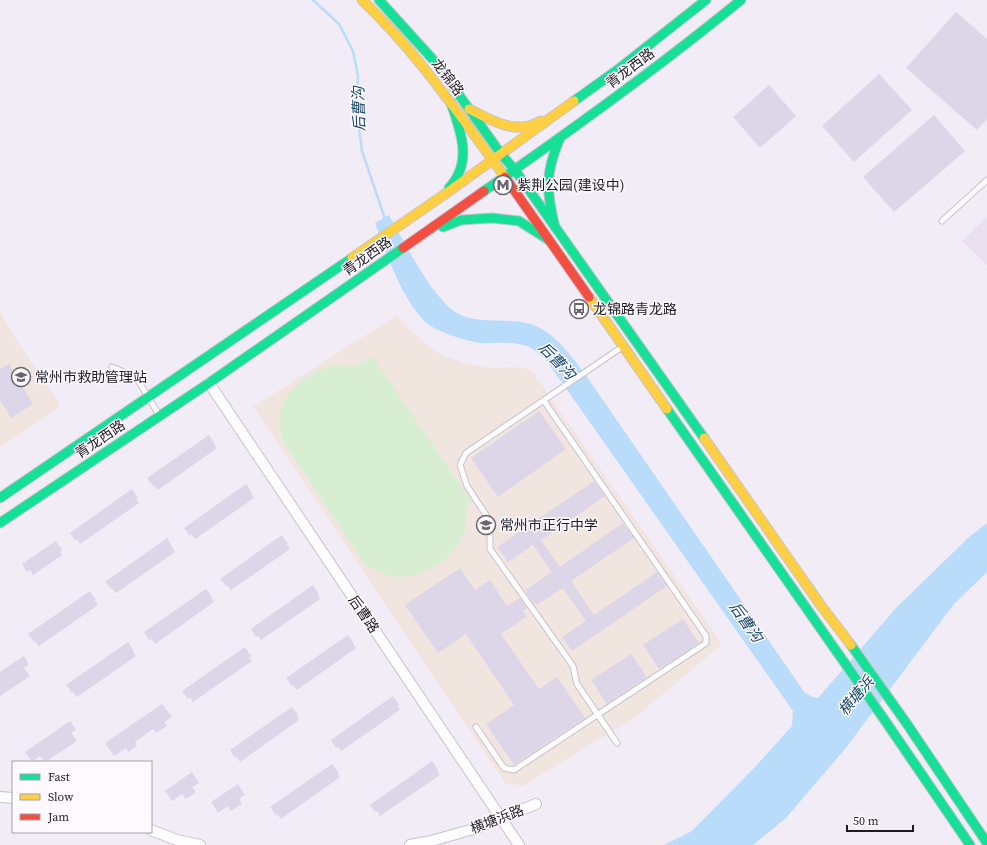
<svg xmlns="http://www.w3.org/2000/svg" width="987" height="845" font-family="'Source Serif 4','Noto Sans SC',serif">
	<rect width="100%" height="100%" fill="#f2ecf6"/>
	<!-- commercial -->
	<path fill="#eae0f0" d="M 987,217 L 987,265 L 962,241 Z"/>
	<!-- education -->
	<g fill="#f1e5e0">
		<path d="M 0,312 L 22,349 L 61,406 L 0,447 Z"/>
		<path d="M 397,315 L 409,329 L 436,352 L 463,363 L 492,368 L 524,367 L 533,372 L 722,644 L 637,716 L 523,786 L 505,783 L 253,407 Z"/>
	</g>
	<!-- green -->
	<path fill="#d7eed3" d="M 372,356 L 472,502 L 466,507 C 466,515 467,524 464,532 C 454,561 417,583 387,575 C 378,573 370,567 363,562 L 283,441 C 282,437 280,433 280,429 C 275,398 303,374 330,367 C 339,364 348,365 357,366 Z"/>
	<!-- water -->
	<path fill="#badcfb" d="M 389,215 C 403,239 435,305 461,315 C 477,322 495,320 512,321 C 548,322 565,348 585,374 L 805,693 L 813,697 L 818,698 L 897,607 L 969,537 L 987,523 L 987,572 L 954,604 L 845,749 L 786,818 L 753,845 L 664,845 L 692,831 L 754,768 L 792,726 L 793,711 L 546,360 C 541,356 536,351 531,348 C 518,340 495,344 480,343 C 466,341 434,331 424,321 C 399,293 388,257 375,223 Z"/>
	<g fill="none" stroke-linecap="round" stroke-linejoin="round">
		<!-- stream -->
		<path stroke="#badcfb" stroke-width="2.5" d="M 313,0 L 339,24 L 353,51 L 358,76 L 356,103 L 362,151 L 385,219"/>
	</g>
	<!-- building -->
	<g fill="#dcd6e8">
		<path d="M 956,12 L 987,39 L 987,119 L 977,130 L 906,68 Z"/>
		<path d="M 879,74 L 912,110 L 854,162 L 822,126 Z"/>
		<path d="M 769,85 L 796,116 L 760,148 L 733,117 Z"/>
		<path d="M 934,115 L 965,151 L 894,212 L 863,177 Z"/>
		<path d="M 9,364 L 33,404 L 11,418 L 0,400 L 0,369 Z"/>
		<path d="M 539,411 L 566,449 L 498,497 L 471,458 Z"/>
		<path d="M 209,435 L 215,444 L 214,445 L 217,448 L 158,490 L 154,485 L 153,486 L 147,478 Z"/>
		<path d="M 594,481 L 605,496 L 541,540 L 560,567 L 623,523 L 634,538 L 571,581 L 594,615 L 657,572 L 667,586 L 572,651 L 562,637 L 586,621 L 563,588 L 537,605 L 535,603 L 534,604 L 526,593 L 528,592 L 526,590 L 552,572 L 533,545 L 508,562 L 497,547 Z"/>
		<path d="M 246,484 L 252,493 L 251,494 L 254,498 L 195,539 L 191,534 L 190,536 L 184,528 Z"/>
		<path d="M 132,489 L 138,498 L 136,499 L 139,503 L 80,544 L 77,539 L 75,540 L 70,533 Z"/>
		<path d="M 282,535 L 288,544 L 287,545 L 290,549 L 231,590 L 227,585 L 226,586 L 220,579 Z"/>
		<path d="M 167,538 L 175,552 L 116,593 L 112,588 L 111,589 L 105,582 Z"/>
		<path d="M 56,541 L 62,550 L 60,552 L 62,555 L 33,575 L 30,570 L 27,572 L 22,564 Z"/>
		<path d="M 460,568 L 475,590 L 490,580 L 507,606 L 520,598 L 527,608 L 523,611 L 527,616 L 501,634 L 539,689 L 557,677 L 585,718 L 514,765 L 486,724 L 514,705 L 466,634 L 438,653 L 405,605 Z"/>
		<path d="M 313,585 L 319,594 L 318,595 L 320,599 L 261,640 L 258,636 L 256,637 L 251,629 Z"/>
		<path d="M 206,589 L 212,597 L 211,598 L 214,602 L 155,644 L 151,639 L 149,640 L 144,632 Z"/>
		<path d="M 90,591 L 96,600 L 95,601 L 98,605 L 39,646 L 35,641 L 34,642 L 28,634 Z"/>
		<path d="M 683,619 L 699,643 L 659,669 L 643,645 Z"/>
		<path d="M 348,635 L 354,644 L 353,644 L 356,648 L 297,690 L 293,685 L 292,686 L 286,678 Z"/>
		<path d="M 128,642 L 134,651 L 133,652 L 136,656 L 77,697 L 73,692 L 72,693 L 66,685 Z"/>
		<path d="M 245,647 L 251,656 L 249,657 L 252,661 L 193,702 L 190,697 L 188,699 L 182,691 Z"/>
		<path d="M 631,654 L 647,677 L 607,704 L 591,680 Z"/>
		<path d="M 24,656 L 29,665 L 24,668 L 30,676 L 0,696 L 0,672 Z"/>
		<path d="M 393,696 L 399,705 L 398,706 L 400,710 L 341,751 L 338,747 L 336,748 L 331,740 Z"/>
		<path d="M 162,704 L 172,717 L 164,722 L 167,726 L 156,733 L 153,729 L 135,742 L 137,746 L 128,752 L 126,748 L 114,756 L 105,743 Z"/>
		<path d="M 292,707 L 298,715 L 297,716 L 299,720 L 240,762 L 237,757 L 235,758 L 230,750 Z"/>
		<path d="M 70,721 L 76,730 L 71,733 L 77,741 L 45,762 L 40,756 L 32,762 L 25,752 Z"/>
		<path d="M 432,761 L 438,770 L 437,771 L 440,775 L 380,816 L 377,811 L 375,812 L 370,805 Z"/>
		<path d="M 332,764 L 339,773 L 337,773 L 340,777 L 281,819 L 277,814 L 276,815 L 270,807 Z"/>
		<path d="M 192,772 L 199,783 L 192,787 L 196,792 L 186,799 L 182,794 L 172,801 L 165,791 Z"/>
		<path d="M 238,784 L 245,795 L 239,799 L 242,804 L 231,811 L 228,806 L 218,813 L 211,802 Z"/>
	</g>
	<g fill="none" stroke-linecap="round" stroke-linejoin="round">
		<!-- lane casing -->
		<g stroke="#c7c3c9" stroke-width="7">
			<g id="lane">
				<path d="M 942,221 L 987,180"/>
				<path d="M 112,367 L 136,377 L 159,415"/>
				<path d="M 476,727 L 504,768 L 514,770 L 706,643 L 706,636 L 544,401"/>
				<path d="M 617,743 L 577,684 L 573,666 L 490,549 L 490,521 L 467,486 L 460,465 L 466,453 L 622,347"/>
			</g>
		</g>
		<!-- street casing -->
		<g stroke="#c7c3c9" stroke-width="12">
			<g id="street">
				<path d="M 209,383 L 519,845"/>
				<path d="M 0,797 L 13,798"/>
				<path d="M 151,830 L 177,840 L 200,845"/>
				<path d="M 410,845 L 431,841 L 477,828 L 536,804"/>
			</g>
		</g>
		<!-- fast casing -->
		<g stroke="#c7c3c9" stroke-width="11">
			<g id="fast">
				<path d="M 379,0 L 437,64 L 501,154 L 515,170 L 704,438"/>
				<path d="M 574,101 L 616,71 L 706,0"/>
				<path d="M 449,188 C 473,162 461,132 451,103"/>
				<path d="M 484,191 C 572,130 658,68 741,0"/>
				<path d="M 443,227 L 461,220 L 492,218 L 519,221 L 549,240"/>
				<path d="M 555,227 C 546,190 545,173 560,138"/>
				<path d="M 667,409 L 886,722 L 970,845"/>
				<path d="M 0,498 L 352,258"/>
				<path d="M 0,523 L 209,383 L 403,248"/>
				<path d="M 851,645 L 907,724 L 987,843"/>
			</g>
		</g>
		<!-- slow casing -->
		<g stroke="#c7c3c9" stroke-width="11">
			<g id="slow">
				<path d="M 362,0 C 417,52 460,116 505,177"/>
				<path d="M 469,109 C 487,118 508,131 529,126 C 533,125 537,123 541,121"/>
				<path d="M 352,258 L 448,192 L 574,101"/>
				<path d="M 589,297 L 667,409"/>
				<path d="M 704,438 L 822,607 L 851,645"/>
			</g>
		</g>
		<!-- jam casing -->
		<g stroke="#c7c3c9" stroke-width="11">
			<g id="jam">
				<path d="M 505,177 L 589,297"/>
				<path d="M 403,248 L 484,191"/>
			</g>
		</g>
		<!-- lane -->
		<use href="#lane" stroke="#fdfcfe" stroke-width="5"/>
		<!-- street -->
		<use href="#street" stroke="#fdfcfe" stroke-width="10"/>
		<!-- fast -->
		<use href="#fast" stroke="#16e098" stroke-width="9"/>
		<!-- slow -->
		<use href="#slow" stroke="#ffcf43" stroke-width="9"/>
		<!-- jam -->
		<use href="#jam" stroke="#f24e42" stroke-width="9"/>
	</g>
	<!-- icons -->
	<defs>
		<g id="metro-ring" transform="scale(1)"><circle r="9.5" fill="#fdf9ff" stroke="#69656c" stroke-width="1.5"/><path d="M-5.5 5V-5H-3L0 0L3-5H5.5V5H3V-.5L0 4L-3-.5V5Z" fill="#69656c"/></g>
		<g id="bus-ring" transform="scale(1)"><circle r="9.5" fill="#fdf9ff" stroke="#69656c" stroke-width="1.5"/><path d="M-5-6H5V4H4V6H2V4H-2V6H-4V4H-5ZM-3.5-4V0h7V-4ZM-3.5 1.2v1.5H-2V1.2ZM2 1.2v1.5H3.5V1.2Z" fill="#69656c"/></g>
		<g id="school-ring" transform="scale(1)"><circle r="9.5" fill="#fdf9ff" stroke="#69656c" stroke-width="1.5"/><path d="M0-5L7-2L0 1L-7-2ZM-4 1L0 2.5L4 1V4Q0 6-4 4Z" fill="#69656c"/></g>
	</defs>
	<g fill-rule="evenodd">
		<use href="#metro-ring" x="503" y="185"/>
		<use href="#bus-ring" x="579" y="309"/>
		<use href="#school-ring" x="21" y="377"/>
		<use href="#school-ring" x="486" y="525"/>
	</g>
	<g text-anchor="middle" stroke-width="3" stroke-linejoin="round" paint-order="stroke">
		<!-- street labels -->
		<g font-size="14" fill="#1f1c21" stroke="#fdf9ff">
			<text transform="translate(630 68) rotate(-37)" y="5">青龙西路</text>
			<text transform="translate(448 77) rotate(53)" y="5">龙锦路</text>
			<text transform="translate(367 256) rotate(-35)" y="5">青龙西路</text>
			<text transform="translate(100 439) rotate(-34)" y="5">青龙西路</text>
			<text transform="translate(364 614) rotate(56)" y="5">后曹路</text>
			<text transform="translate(497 819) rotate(-21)" y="5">横塘浜路</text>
		</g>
		<!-- poi labels -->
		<g font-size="14" fill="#1f1c21" stroke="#fdf9ff" text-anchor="start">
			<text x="517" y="190">紫荆公园(建设中)</text>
			<text x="593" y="314">龙锦路青龙路</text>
			<text x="35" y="382">常州市救助管理站</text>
			<text x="500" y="530">常州市正行中学</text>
		</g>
		<!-- water labels -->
		<g font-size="15" font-style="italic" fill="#154667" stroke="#fdf9ff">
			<text transform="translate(359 109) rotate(-92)" y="5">后曹沟</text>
			<text transform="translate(557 361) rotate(46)" y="5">后曹沟</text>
			<text transform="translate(746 622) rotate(55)" y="5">后曹沟</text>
			<text transform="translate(856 696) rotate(-50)" y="5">横塘浜</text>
		</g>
	</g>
	<!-- legend -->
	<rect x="12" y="761" width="140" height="72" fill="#fdf9ff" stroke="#a4a1a6"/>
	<rect x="20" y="774" width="20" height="6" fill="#16e098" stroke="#a4a1a6"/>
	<text x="48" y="781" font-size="12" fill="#1f1c21">Fast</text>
	<rect x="20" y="794" width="20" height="6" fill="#ffcf43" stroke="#a4a1a6"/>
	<text x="48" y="801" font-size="12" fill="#1f1c21">Slow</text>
	<rect x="20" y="814" width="20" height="6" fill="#f24e42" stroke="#a4a1a6"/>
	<text x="48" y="821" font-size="12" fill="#1f1c21">Jam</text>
	<!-- scale -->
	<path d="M847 825v6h66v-6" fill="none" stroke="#1f1c21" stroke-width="2"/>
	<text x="853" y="825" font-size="12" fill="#1f1c21" stroke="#fdf9ff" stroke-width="3" paint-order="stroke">50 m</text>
</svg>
